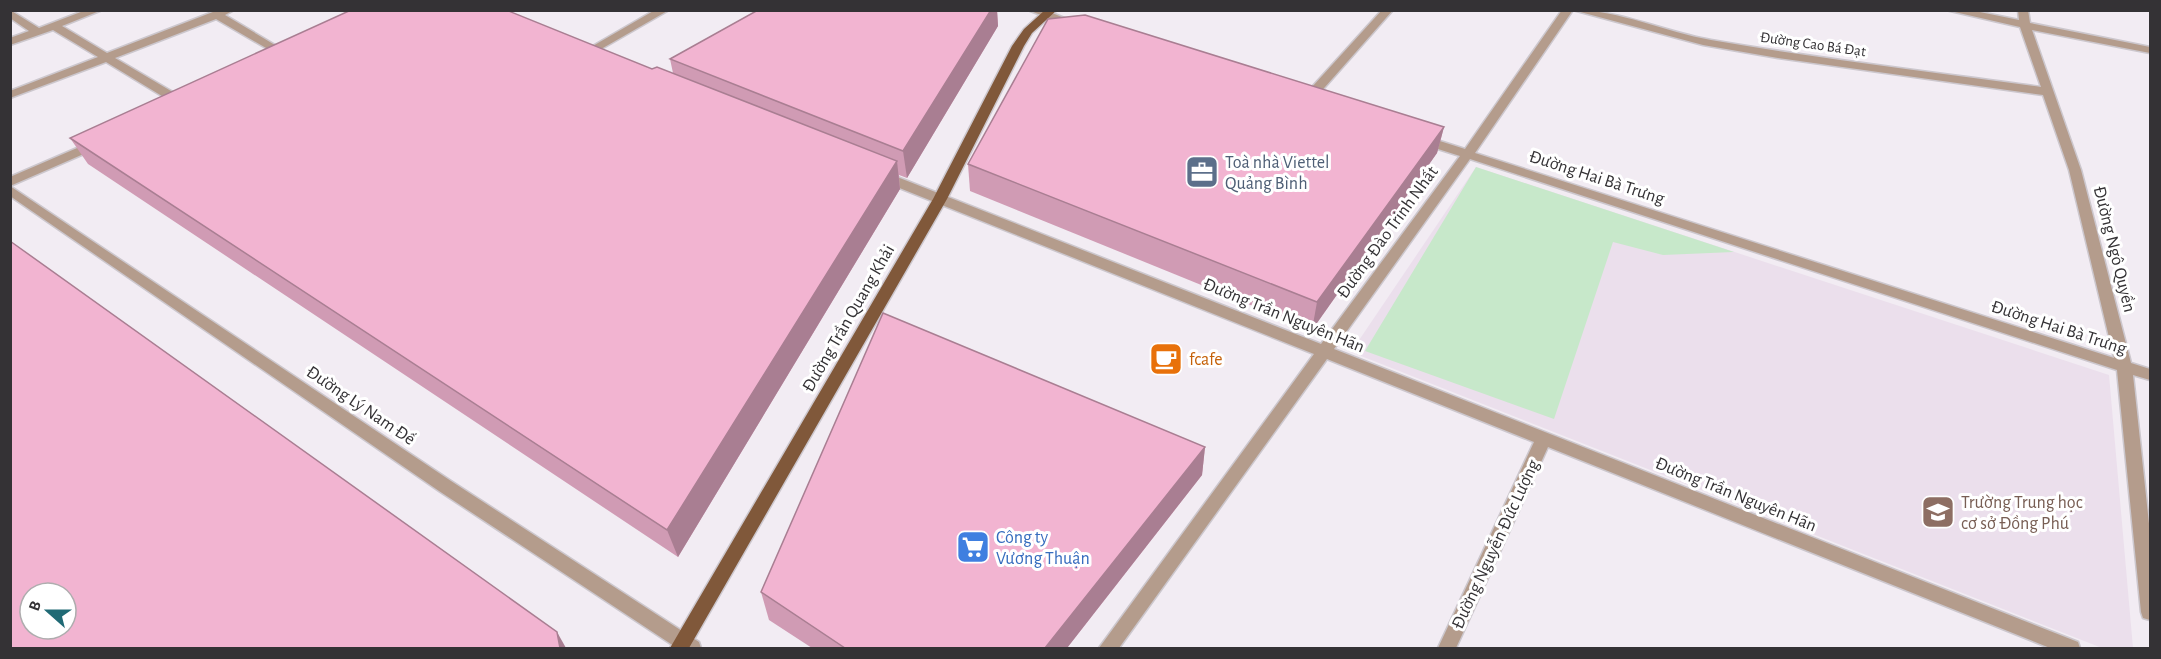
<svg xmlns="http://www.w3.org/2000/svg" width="2161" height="659" font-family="'Alegreya Sans',sans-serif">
	<rect width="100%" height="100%" fill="#f2ecf3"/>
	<!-- built -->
	<path fill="#ebdfec" d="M 1476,167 L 2109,375 L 2133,648 L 2102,648 L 1351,352 Z"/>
	<!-- green -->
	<path fill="#c7e8ca" d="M 1476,167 L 1734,252 L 1663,255 L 1613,242 L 1554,419 L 1365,351 Z"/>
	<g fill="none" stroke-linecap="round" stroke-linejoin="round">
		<!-- minor casing -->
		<g stroke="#ccc7cd" stroke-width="3">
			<g id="minor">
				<path d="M 10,10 L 39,28 L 86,10 L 102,10 L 62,26 L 107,53 L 218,10 L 234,10 L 225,15 L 295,57 L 293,59 L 285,59 L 216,19 L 115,58 L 188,101 L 188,107 L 180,107 L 106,62 L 10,98 L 10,91 L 98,57 L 53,30 L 10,45 L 10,38 L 29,31 L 10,18 Z"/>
				<path d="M 655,10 L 669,10 L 589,56 L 581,56 L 579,54 Z"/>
				<path d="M 1028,10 L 1045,10 L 1081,25 L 1072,27 Z"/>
				<path d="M 1382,10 L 1393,10 L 1310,104 L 1302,104 L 1302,98 Z"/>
				<path d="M 1562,10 L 1573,10 L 1475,153 L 2114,358 L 2069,170 L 2043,95 L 1778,58 L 1703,45 L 1573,10 C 1620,10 1665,32 1711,40 C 1820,59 1931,72 2041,87 L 2020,27 L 1946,10 L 1970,10 L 2019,20 L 2018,10 L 2028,10 L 2030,23 L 2150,47 L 2150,53 L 2032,30 L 2081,170 L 2131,363 L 2150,369 L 2150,380 L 2133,375 L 2150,533 L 2150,620 L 2143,618 L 2141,612 L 2117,370 L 1470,159 L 1334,349 L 2078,642 L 2080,648 L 2050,648 L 1548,447 L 1456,648 L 1438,648 L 1534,442 L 1327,359 L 1119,648 L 1099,648 L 1314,354 L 877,179 L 876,176 L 877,173 L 887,173 L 1321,344 L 1460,156 L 1416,142 L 1416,136 L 1424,136 L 1465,149 Z"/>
				<path d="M 98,139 L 104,143 L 102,146 L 10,186 L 10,177 Z"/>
				<path d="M 10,186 L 451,481 L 699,642 L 701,648 L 677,648 L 439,491 L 10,196 Z"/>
			</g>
		</g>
		<!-- major casing -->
		<g stroke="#ccc7cd" stroke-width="3">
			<path id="major" d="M 1045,10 L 1057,10 L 1032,33 L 1024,46 L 947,199 L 689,648 L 670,648 L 933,199 L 1012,46 L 1024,29 Z"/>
		</g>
		<!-- minor -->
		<use href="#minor" fill="#b49c8c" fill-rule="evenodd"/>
		<!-- major -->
		<use href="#major" fill="#80583a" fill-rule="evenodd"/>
	</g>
	<!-- wall -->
	<g fill="#d09bb4">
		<path d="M 758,10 L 997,10 L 998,26 L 907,178 L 899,175 L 900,189 L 678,557 L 88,164 L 70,138 L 652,69 L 673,73 L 670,59 Z"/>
		<path d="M 1444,127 L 1437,153 L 1312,330 L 970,191 L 968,164 Z"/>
		<path d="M 1205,447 L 1202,475 L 1067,648 L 812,648 L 769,620 L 761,592 Z"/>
	</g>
	<!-- shaded-wall -->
	<g fill="#a97e92">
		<path d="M 991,10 L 997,10 L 998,26 L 907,178 L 903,151 Z"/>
		<path d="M 1444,127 L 1437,153 L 1312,330 L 1317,302 Z"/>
		<path d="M 897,161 L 900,189 L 678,557 L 667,530 Z"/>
		<path d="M 1205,447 L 1202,475 L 1067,648 L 1045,648 Z"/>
		<path d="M 557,632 L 566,648 L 560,648 Z"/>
	</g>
	<!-- building -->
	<g fill="#f2b4d1" stroke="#a97e92" stroke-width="1.5" fill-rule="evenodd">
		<path d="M 351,10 L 506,10 L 652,69 L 657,67 L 897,161 L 667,530 L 70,138 Z"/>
		<path d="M 758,10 L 991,10 L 903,151 L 670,59 Z"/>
		<path d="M 1085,15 L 1444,127 L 1317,302 L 968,164 L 1048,19 Z"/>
		<path d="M 10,241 L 557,632 L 560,648 L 10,648 ZM 30,593 L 66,593 L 66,629 L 30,629 Z"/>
		<path d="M 883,313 L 1205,447 L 1045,648 L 845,648 L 761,592 Z"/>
	</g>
	<!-- icons -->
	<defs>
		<g id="office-square" transform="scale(1.725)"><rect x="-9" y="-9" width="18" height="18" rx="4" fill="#5c6f8a" stroke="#fff"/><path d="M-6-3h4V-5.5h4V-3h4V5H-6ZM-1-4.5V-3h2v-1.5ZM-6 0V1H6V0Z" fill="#fff"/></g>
		<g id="cafe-square" transform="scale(1.725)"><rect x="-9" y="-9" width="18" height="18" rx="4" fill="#e8710a" stroke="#fff"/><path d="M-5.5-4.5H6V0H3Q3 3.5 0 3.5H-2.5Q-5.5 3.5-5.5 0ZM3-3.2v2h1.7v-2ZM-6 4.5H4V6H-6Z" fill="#fff"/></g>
		<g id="school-square" transform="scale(1.725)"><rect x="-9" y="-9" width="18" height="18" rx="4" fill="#8d6e63" stroke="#fff"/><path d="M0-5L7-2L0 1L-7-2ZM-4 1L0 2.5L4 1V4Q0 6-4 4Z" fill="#fff"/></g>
		<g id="supermarket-square" transform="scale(1.725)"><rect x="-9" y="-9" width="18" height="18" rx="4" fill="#3f7fe0" stroke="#fff"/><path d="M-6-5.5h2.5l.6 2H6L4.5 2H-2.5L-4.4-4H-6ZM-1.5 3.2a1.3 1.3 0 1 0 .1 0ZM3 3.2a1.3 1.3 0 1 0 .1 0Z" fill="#fff"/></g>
	</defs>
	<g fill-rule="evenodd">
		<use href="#office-square" x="1202" y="172"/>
		<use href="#cafe-square" x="1166" y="359"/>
		<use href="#school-square" x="1938" y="512"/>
		<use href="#supermarket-square" x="973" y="547"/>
	</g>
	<g text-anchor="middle" stroke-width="6" stroke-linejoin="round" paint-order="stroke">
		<!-- far-street labels -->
		<g font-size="15" fill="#343235" stroke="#fff">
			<text transform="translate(1813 44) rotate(8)" y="5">Đường Cao Bá Đạt</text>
		</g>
		<!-- service labels -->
		<g font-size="18" fill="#4e5e75" stroke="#fff" text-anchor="start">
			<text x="1225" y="168">Toà nhà Viettel<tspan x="1225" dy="21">Quảng Bình</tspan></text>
		</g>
		<!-- street labels -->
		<g font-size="18" fill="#343235" stroke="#fff">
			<text transform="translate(1597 177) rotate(18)" y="6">Đường Hai Bà Trưng</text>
			<text transform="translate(1387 232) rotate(-54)" y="6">Đường Đào Trinh Nhất</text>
			<text transform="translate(2115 249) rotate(76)" y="6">Đường Ngô Quyền</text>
			<text transform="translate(1284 315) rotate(22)" y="6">Đường Trần Nguyên Hãn</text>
			<text transform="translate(848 318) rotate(-60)" y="6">Đường Trần Quang Khải</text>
			<text transform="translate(2059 327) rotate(18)" y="6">Đường Hai Bà Trưng</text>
			<text transform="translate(361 405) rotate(34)" y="6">Đường Lý Nam Đế</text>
			<text transform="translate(1736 494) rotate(22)" y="6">Đường Trần Nguyên Hãn</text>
			<text transform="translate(1495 544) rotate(-65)" y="6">Đường Nguyễn Đức Lượng</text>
		</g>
		<!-- food labels -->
		<g font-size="18" fill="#c56008" stroke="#fff" text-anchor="start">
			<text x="1189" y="365">fcafe</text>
		</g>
		<!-- education labels -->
		<g font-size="18" fill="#785e54" stroke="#fff" text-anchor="start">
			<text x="1961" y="508">Trường Trung học<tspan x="1961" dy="21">cơ sở Đồng Phú</tspan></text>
		</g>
		<!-- shop labels -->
		<g font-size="18" fill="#366cbe" stroke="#fff" text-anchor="start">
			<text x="996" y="543">Công ty<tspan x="996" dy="21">Vương Thuận</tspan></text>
		</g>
	</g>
	<!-- border -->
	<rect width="2161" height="659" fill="none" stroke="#343235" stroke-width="24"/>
	<!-- north arrow -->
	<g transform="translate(48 611) rotate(291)"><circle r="28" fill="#ffffff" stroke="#aeadae" stroke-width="1.5"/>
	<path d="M0-4.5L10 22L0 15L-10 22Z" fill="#206a75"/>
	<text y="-9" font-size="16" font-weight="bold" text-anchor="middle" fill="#343235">B</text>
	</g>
</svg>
